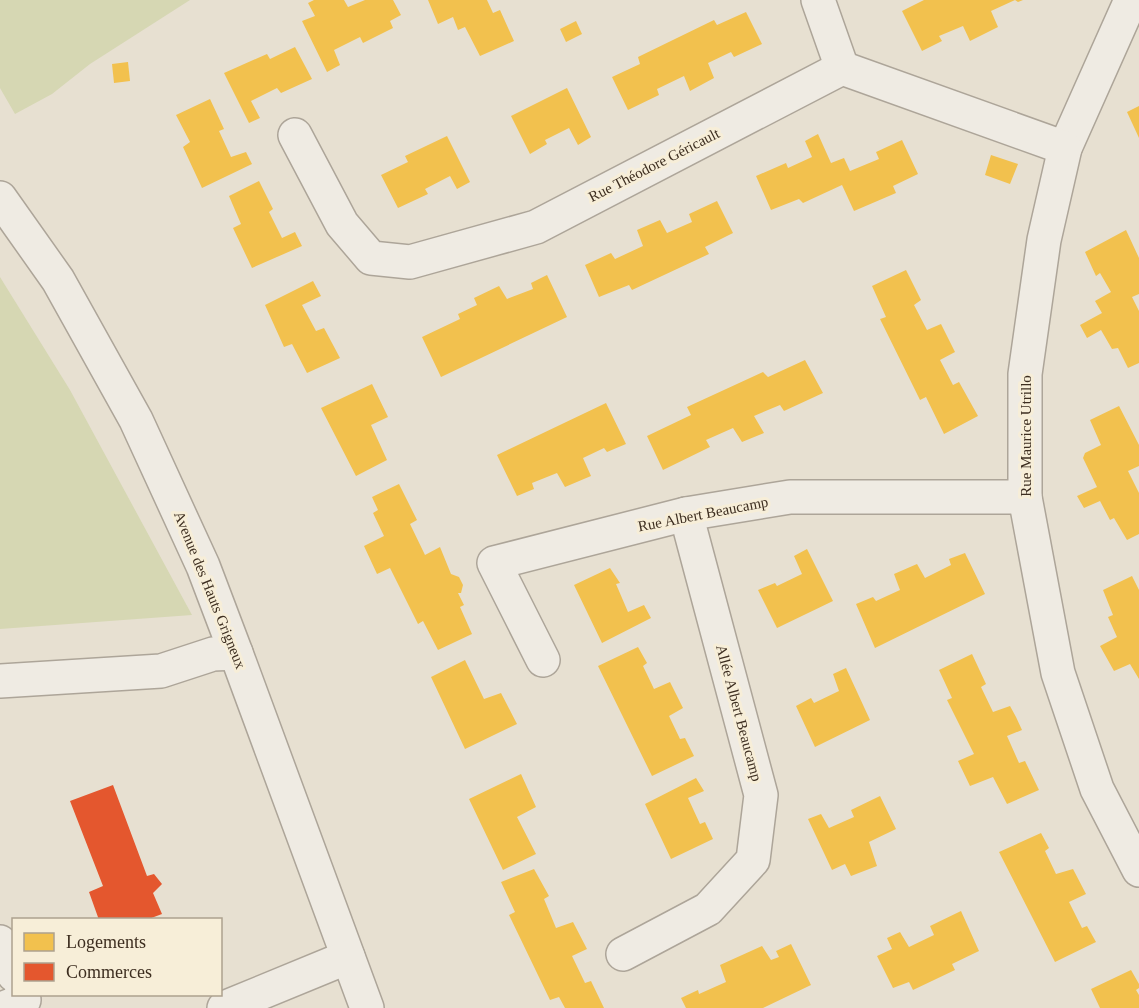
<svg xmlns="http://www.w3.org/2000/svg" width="1139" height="1008" font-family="'Times New Roman',serif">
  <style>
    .green { fill: #d6d7b3 }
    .homes { fill: #f2c14e }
    .shops { fill: #e4572e }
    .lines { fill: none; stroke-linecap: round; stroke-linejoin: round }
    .minor-casing { stroke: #ada599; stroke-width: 36 }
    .minor { stroke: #efebe3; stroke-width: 33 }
    .labels { text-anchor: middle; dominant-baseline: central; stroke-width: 6; stroke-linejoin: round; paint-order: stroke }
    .street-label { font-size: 15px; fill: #3d2e20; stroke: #f7eed8 }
  </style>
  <rect width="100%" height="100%" fill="#e7e0d1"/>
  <g class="green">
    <path d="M0,0H190L90,64L52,94L15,114L0,88Z"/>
    <path d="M0,277L70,390L192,615L0,629Z"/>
  </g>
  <g class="homes">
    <path d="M314,0H344L348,7L365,0H393L401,15L390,21L393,28L363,43L360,37L334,50L340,65L327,72L302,21L315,16L308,3Z"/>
    <path d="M428,0H487L493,13L500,10L514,41L480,56L465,27L458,30L453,17L438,24Z"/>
    <path d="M924,0H1023L1018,2L1015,0L991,11L998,27L970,41L963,26L939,36L942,41L922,51L902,11Z"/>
    <path d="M746,12L762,44L734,57L731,52L708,63L714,78L690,91L684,76L657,89L659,95L628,110L612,77L640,64L638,57L714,20L717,25Z"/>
    <path d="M576,21L582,34L566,42L560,29Z"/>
    <path d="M295,47L312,79L281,93L277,88L251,101L260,118L249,123L224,73L267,54L270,59Z"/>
    <path d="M128,62L130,81L114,83L112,64Z"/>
    <path d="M567,88L591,137L578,145L569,128L545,140L547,144L530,154L511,116Z"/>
    <path d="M210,99L224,129L219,131L231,157L246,152L252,164L202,188L183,147L190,142L176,115Z"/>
    <path d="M1139,106V138L1127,112Z"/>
    <path d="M818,134L831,163L844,158L850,171L879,159L876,152L902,140L918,174L893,186L896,193L854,211L842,185L803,203L799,199L771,210L756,176L786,163L788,168L812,157L805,141Z"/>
    <path d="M447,136L470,182L457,189L450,176L425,189L428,194L398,208L381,175L408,162L405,156Z"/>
    <path d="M991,155L1018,164L1010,184L985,175Z"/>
    <path d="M259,181L273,209L269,212L282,238L295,232L302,246L252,268L233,228L241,224L229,196Z"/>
    <path d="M717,201L733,233L705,247L709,254L632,290L629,285L599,297L585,265L611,253L615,259L643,246L637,230L660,220L667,233L692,222L689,214Z"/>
    <path d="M1126,230L1139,258V294L1132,297L1139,311V363L1128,368L1118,348L1112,349L1101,330L1087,338L1080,325L1102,313L1095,301L1111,292L1100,273L1096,276L1085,252Z"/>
    <path d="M906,270L921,300L914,305L927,330L941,324L955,352L940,360L953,385L959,382L978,416L944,434L926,397L920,400L880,319L886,317L872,286Z"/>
    <path d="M547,275L567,317L441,377L422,337L460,319L458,314L477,305L474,298L499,286L507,299L533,289L531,283Z"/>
    <path d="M313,281L321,296L302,305L316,331L324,328L340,358L307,373L292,344L284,347L265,305Z"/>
    <path d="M805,360L823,393L784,411L780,405L754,416L764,433L742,442L733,428L706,440L710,447L663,470L647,436L691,415L687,407L763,372L768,377Z"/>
    <path d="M372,384L388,417L371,425L387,460L356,476L321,408Z"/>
    <path d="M606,403L626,444L607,452L604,448L583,458L591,476L565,487L557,473L532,483L534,489L517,496L497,455Z"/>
    <path d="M1119,406L1139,445V466L1128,471L1139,493V534L1127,540L1114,518L1110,520L1100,501L1084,508L1077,496L1097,487L1083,458L1085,453L1101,445L1090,420Z"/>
    <path d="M399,484L417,520L410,524L425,555L440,547L451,574L459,577L463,585L461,593H458L464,605L460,607L472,634L438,650L423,621L418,624L390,568L377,574L364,546L384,536L373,513L378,510L372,497Z"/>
    <path d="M807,549L833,601L777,628L758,590L775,583L777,586L802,574L794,556Z"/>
    <path d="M965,553L985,594L875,648L856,604L873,597L876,601L900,590L894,574L917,564L925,578L951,565L949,559Z"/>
    <path d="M610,568L620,583L616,584L628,612L644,605L651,618L602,643L574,585Z"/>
    <path d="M1132,576L1139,590V679L1130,664L1114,671L1100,646L1117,637L1108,617L1113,615L1103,590Z"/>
    <path d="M638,647L647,663L643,666L654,689L670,682L683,708L669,716L680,739L685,738L694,756L652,776L598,666Z"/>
    <path d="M972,654L986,684L981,687L993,712L1010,706L1016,717L1022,730L1007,736L1019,763L1025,761L1039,790L1007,804L993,777L970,786L958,761L974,754L947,700L952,698L939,670Z"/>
    <path d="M465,660L484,699L501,693L517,724L465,749L431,677Z"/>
    <path d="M846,668L870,720L815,747L796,706L811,698L814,703L839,691L833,674Z"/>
    <path d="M521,774L536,807L517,817L536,854L503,870L469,799Z"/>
    <path d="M696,778L704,791L688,798L700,824L705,822L713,839L671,859L645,804Z"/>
    <path d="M880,796L896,829L869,842L877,866L851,876L845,864L832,870L808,819L821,814L829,828L854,817L851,810Z"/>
    <path d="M1041,833L1049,848L1045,851L1056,874L1073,869L1086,894L1069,902L1082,928L1087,926L1096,942L1055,962L999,852Z"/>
    <path d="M534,869L549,896L544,899L556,928L573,922L587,949L572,956L585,983L591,981L604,1008H565L559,997L550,1000L509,915L515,912L501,882Z"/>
    <path d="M961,911L979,951L952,964L955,970L913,990L909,982L893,988L877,956L892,949L887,938L900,932L909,947L934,935L930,926Z"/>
    <path d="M791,944L811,985L763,1008H686L681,998L698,990L699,994L726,982L720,965L762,946L771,960L779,957L776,951Z"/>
    <path d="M1131,970L1139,984V988L1136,990L1139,995V1008H1100L1091,989Z"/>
  </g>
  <path class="shops" d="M113,785L147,876L154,874L162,884L153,893L162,914L146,920H99L89,892L103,886L70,801Z"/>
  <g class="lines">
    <g class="minor-casing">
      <g id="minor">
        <path d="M818,0L842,68"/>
        <path d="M1131,0L1065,148L1044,240L1025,374V497L1058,673L1097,789L1139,870"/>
        <path d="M295,135L342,224L371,258L410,262L536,227L842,68L1065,148"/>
        <path d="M0,198L58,280L136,420L203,566L236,653L367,1008"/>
        <path d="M543,660L494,563L686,514L790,497H1025"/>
        <path d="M0,681L161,671L213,654L236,653"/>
        <path d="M0,942L14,975"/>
        <path d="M623,954L708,909L753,860L761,795L686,514"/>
        <path d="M4,1008L24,1000L21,994"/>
        <path d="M224,1008L348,957"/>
      </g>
    </g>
    <use href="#minor" class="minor"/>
  </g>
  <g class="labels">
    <g class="street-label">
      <text transform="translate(654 165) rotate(-27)">Rue Théodore Géricault</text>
      <text transform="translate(1026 436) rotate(-90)">Rue Maurice Utrillo</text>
      <text transform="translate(703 514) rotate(-11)">Rue Albert Beaucamp</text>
      <text transform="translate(210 590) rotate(68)">Avenue des Hauts Grigneux</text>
      <text transform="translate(739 713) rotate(75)">Allée Albert Beaucamp</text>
    </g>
  </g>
  <rect x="12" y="918" width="210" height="78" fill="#f7eed8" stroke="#ada18e" stroke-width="1.5"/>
  <rect x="24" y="933" width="30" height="18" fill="#f2c14e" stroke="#ada18e" stroke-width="1.5"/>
  <text x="66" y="948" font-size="18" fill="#3d2e20">Logements</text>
  <rect x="24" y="963" width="30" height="18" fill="#e4572e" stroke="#ada18e" stroke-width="1.5"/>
  <text x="66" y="978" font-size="18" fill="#3d2e20">Commerces</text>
</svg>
